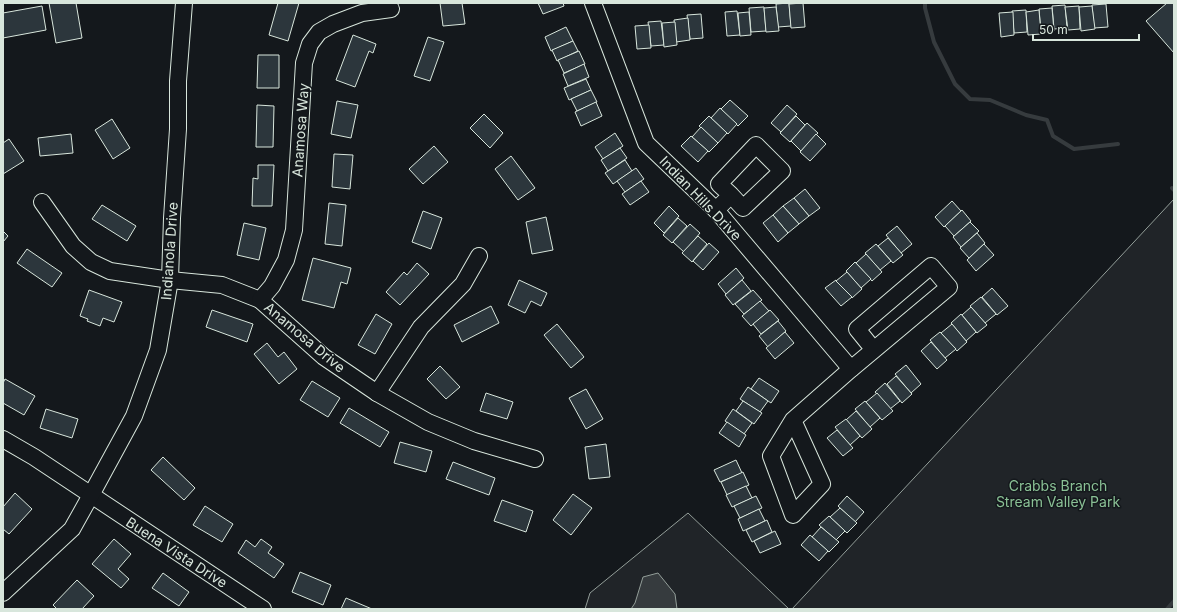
<svg xmlns="http://www.w3.org/2000/svg" width="1177" height="612" font-family="Inter,sans-serif">
  <style>
    .green { fill: #202428; stroke: #939e99 }
    .water { fill: #363b3e; stroke: #939e99 }
    .lines { fill: none; stroke-linecap: round; stroke-linejoin: round }
    .stream { stroke: #363b3e; stroke-width: 4 }
    .building { fill: #2c363c; stroke: #d8e6dc }
    .minor-casing { stroke: #d8e6dc; stroke-width: 18 }
    .minor { stroke: #14181c; stroke-width: 16 }
    .labels { text-anchor: middle; dominant-baseline: central; stroke-width: 3; stroke-linejoin: round; paint-order: stroke }
    .street-label { font-size: 14px; fill: #d8e6dc; stroke: #14181c }
    .park-label { font-size: 14px; fill: #8ac095; stroke: #14181c }
  </style>
  <rect width="100%" height="100%" fill="#14181c"/>
  <g class="green">
    <path d="M1174,199V609H792Z"/>
    <path d="M688,513L789,609H585L590,593Z"/>
  </g>
  <path class="water" d="M658,573L675,594L677,609H631L635,603L643,577Z"/>
  <g class="lines">
    <g class="stream">
      <path d="M925,3V8L934,42L955,84L970,99L990,100L1026,115L1047,120L1053,136L1074,149L1118,144"/>
      <path d="M1172,188L1174,190"/>
      <path d="M1167,609L1174,601"/>
    </g>
  </g>
  <g class="building">
    <path d="M49,3H76L82,38L56,43Z"/>
    <path d="M278,3H299L288,41L269,35Z"/>
    <path d="M440,3H462L465,24L443,26Z"/>
    <path d="M538,3H563L564,6L543,14Z"/>
    <path d="M789,3L791,26L778,27L776,4Z"/>
    <path d="M803,3L805,27L791,28L789,4Z"/>
    <path d="M1167,3H1174V53L1146,21Z"/>
    <path d="M1106,4L1108,27L1094,28L1092,5Z"/>
    <path d="M1065,5L1067,28L1054,29L1052,6Z"/>
    <path d="M42,6L46,30L3,38V13Z"/>
    <path d="M1079,6L1080,29L1068,30L1065,7Z"/>
    <path d="M1092,6L1095,29L1081,31L1079,7Z"/>
    <path d="M764,7L766,31L751,32L749,8Z"/>
    <path d="M776,7L779,31L766,32L764,8Z"/>
    <path d="M1052,8L1054,31L1041,32L1039,9Z"/>
    <path d="M1026,10L1027,32L1014,33L1012,11Z"/>
    <path d="M1039,10L1041,34L1028,35L1026,12Z"/>
    <path d="M737,11L740,35L727,36L725,12Z"/>
    <path d="M749,12L751,35L740,36L738,13Z"/>
    <path d="M1013,12L1014,35L1001,37L999,13Z"/>
    <path d="M701,14L703,38L690,39L687,15Z"/>
    <path d="M688,18L690,40L676,42L674,20Z"/>
    <path d="M661,21L664,45L651,46L648,22Z"/>
    <path d="M675,22L677,45L664,47L662,23Z"/>
    <path d="M649,25L651,48L637,49L635,26Z"/>
    <path d="M566,27L573,41L551,51L545,37Z"/>
    <path d="M353,35L376,44L373,53L369,51L355,87L336,80Z"/>
    <path d="M428,37L444,42L430,81L414,76Z"/>
    <path d="M573,41L578,51L557,61L552,50Z"/>
    <path d="M579,51L585,64L564,73L558,60Z"/>
    <path d="M258,55H279V88H257Z"/>
    <path d="M584,64L589,77L568,86L563,74Z"/>
    <path d="M586,79L591,90L569,100L564,88Z"/>
    <path d="M591,90L597,102L577,111L571,99Z"/>
    <path d="M730,100L748,116L738,126L721,109Z"/>
    <path d="M337,101L358,105L351,138L331,134Z"/>
    <path d="M596,102L602,116L581,126L575,112Z"/>
    <path d="M257,105L274,106L273,147H256Z"/>
    <path d="M787,105L797,114L781,132L771,123Z"/>
    <path d="M720,108L737,124L728,134L711,118Z"/>
    <path d="M484,114L503,133L490,148L470,128Z"/>
    <path d="M709,116L727,133L718,143L699,126Z"/>
    <path d="M796,116L805,125L790,142L780,133Z"/>
    <path d="M112,119L130,148L113,159L95,130Z"/>
    <path d="M807,123L818,133L801,151L791,141Z"/>
    <path d="M701,127L718,143L709,152L692,137Z"/>
    <path d="M615,133L623,146L603,159L595,147Z"/>
    <path d="M71,134L73,153L40,156L38,138Z"/>
    <path d="M816,134L826,144L810,161L800,152Z"/>
    <path d="M691,136L708,151L698,162L681,146Z"/>
    <path d="M9,139L24,161L3,174V143Z"/>
    <path d="M434,146L448,162L423,184L409,169Z"/>
    <path d="M620,148L627,158L608,171L601,160Z"/>
    <path d="M334,154L353,155L350,189L332,187Z"/>
    <path d="M511,156L535,188L518,200L495,169Z"/>
    <path d="M625,160L632,171L613,184L605,173Z"/>
    <path d="M258,165H274L272,206H252L253,178L258,179Z"/>
    <path d="M636,168L644,179L625,192L617,181Z"/>
    <path d="M641,181L649,192L630,205L622,194Z"/>
    <path d="M805,189L820,208L809,216L794,198Z"/>
    <path d="M794,198L809,216L799,224L783,206Z"/>
    <path d="M952,201L961,211L944,227L935,217Z"/>
    <path d="M329,203L346,205L342,246L325,244Z"/>
    <path d="M102,205L136,226L127,241L92,219Z"/>
    <path d="M669,206L679,216L664,233L654,223Z"/>
    <path d="M783,206L799,224L788,233L773,215Z"/>
    <path d="M962,210L971,221L954,236L945,226Z"/>
    <path d="M423,211L442,218L431,249L412,242Z"/>
    <path d="M773,215L788,233L778,242L763,223Z"/>
    <path d="M546,217L553,250L532,254L526,222Z"/>
    <path d="M678,218L687,226L672,243L663,235Z"/>
    <path d="M970,222L979,231L961,247L953,237Z"/>
    <path d="M244,223L266,228L259,260L237,255Z"/>
    <path d="M690,224L700,233L684,252L673,242Z"/>
    <path d="M897,226L912,244L901,253L886,235Z"/>
    <path d="M3,231L8,236L3,242Z"/>
    <path d="M977,233L985,243L969,258L960,248Z"/>
    <path d="M698,236L707,244L692,262L682,253Z"/>
    <path d="M888,238L903,255L893,263L878,246Z"/>
    <path d="M709,243L719,252L703,270L693,261Z"/>
    <path d="M876,244L891,261L880,270L865,253Z"/>
    <path d="M984,244L994,255L976,271L967,260Z"/>
    <path d="M27,249L62,273L52,287L17,263Z"/>
    <path d="M866,254L882,272L872,281L856,263Z"/>
    <path d="M313,258L351,268L347,284L341,282L334,308L302,300Z"/>
    <path d="M855,262L871,279L861,288L846,271Z"/>
    <path d="M417,263L429,274L400,305L386,292L404,272L407,275Z"/>
    <path d="M736,268L744,278L726,294L718,284Z"/>
    <path d="M847,272L862,289L852,298L836,281Z"/>
    <path d="M519,280L547,293L541,306L531,301L525,313L508,305Z"/>
    <path d="M742,280L751,291L733,305L725,295Z"/>
    <path d="M836,281L852,297L841,306L825,288L836,280Z"/>
    <path d="M992,288L1008,306L997,315L982,297Z"/>
    <path d="M89,290L122,302L114,322L103,318L100,326L87,321L88,319L80,316Z"/>
    <path d="M753,290L762,300L744,314L735,304Z"/>
    <path d="M981,297L996,314L985,323L970,306Z"/>
    <path d="M760,301L769,311L751,326L742,316Z"/>
    <path d="M491,306L499,323L462,342L454,325Z"/>
    <path d="M971,307L987,325L977,333L962,315Z"/>
    <path d="M212,310L253,324L247,342L206,327Z"/>
    <path d="M770,310L779,320L761,334L753,324Z"/>
    <path d="M376,314L392,324L375,354L358,345Z"/>
    <path d="M961,314L976,332L966,341L951,323Z"/>
    <path d="M778,321L786,331L768,347L759,336Z"/>
    <path d="M557,324L584,357L571,368L544,335Z"/>
    <path d="M952,324L967,342L957,351L941,333Z"/>
    <path d="M785,332L794,343L775,359L766,348Z"/>
    <path d="M940,332L956,349L945,358L930,340Z"/>
    <path d="M931,342L947,360L937,369L921,351Z"/>
    <path d="M267,343L278,357L284,352L297,369L279,384L254,354Z"/>
    <path d="M906,365L921,384L911,393L895,374Z"/>
    <path d="M440,366L460,387L446,399L427,379Z"/>
    <path d="M896,376L912,394L902,403L887,384Z"/>
    <path d="M759,378L779,391L771,403L751,389Z"/>
    <path d="M5,379L35,396L24,415L3,403V383Z"/>
    <path d="M312,381L340,398L328,417L300,400Z"/>
    <path d="M885,383L900,401L890,409L875,392Z"/>
    <path d="M748,387L768,401L760,412L740,399Z"/>
    <path d="M586,389L603,419L586,429L569,398Z"/>
    <path d="M486,393L513,402L507,419L480,411Z"/>
    <path d="M877,393L893,411L882,420L866,402Z"/>
    <path d="M743,401L762,413L754,424L736,411Z"/>
    <path d="M865,401L880,418L870,427L855,409Z"/>
    <path d="M349,408L389,432L380,447L340,423Z"/>
    <path d="M46,409L78,419L72,438L40,428Z"/>
    <path d="M733,409L752,423L744,434L725,421Z"/>
    <path d="M856,411L872,429L862,438L846,420Z"/>
    <path d="M846,419L860,436L850,445L835,427Z"/>
    <path d="M727,422L746,435L739,447L719,433Z"/>
    <path d="M837,430L853,448L843,456L827,438Z"/>
    <path d="M400,442L432,451L426,472L394,463Z"/>
    <path d="M606,444L610,477L589,479L585,447Z"/>
    <path d="M163,457L195,488L184,500L151,470Z"/>
    <path d="M736,460L742,473L720,482L714,470Z"/>
    <path d="M453,462L495,478L489,495L446,479Z"/>
    <path d="M743,472L749,485L727,495L721,482Z"/>
    <path d="M746,486L752,498L732,507L726,495Z"/>
    <path d="M15,493L32,509L9,534L3,529V507Z"/>
    <path d="M573,494L592,508L571,535L553,520Z"/>
    <path d="M756,496L762,508L740,518L734,506Z"/>
    <path d="M847,496L864,512L855,522L838,506Z"/>
    <path d="M502,500L533,511L526,532L494,521Z"/>
    <path d="M205,506L233,524L222,542L193,525Z"/>
    <path d="M840,508L857,523L847,533L830,517Z"/>
    <path d="M759,509L765,521L743,531L738,519Z"/>
    <path d="M829,516L845,531L836,540L819,525Z"/>
    <path d="M767,520L772,532L752,542L746,530Z"/>
    <path d="M821,527L839,542L829,552L812,537Z"/>
    <path d="M775,531L781,544L760,553L754,541Z"/>
    <path d="M810,535L828,551L819,561L801,545Z"/>
    <path d="M114,539L131,554L118,569L129,579L121,588L92,564Z"/>
    <path d="M261,539L272,547L268,553L284,564L274,578L238,553L246,540L255,547Z"/>
    <path d="M300,572L331,585L323,605L292,592Z"/>
    <path d="M163,573L189,592L179,606L152,588Z"/>
    <path d="M77,580L94,596L82,609H57L53,605Z"/>
    <path d="M346,598L372,609H341Z"/>
  </g>
  <g class="lines">
    <g class="minor-casing">
      <g id="minor">
        <path d="M593,3L646,143L716,210L851,369"/>
        <path d="M42,202L73,246L91,262L110,271L170,280L222,285L260,300L324,357L377,393L428,422L474,441L535,459"/>
        <path d="M716,210L731,195L743,208L782,171L756,145L719,184L731,195"/>
        <path d="M260,300L272,286L286,260L294,230L304,63L310,44L319,32L333,24L362,13L391,9"/>
        <path d="M377,393L421,327L463,284L479,256"/>
        <path d="M793,420L822,484L793,515L771,456L793,420L851,369L949,287L931,266L857,329L874,350"/>
        <path d="M3,439L34,457L263,609"/>
        <path d="M3,593L72,529L91,495L134,416L158,350L170,280L172,218L178,129V81L184,3"/>
      </g>
    </g>
    <use href="#minor" class="minor"/>
  </g>
  <g class="labels">
    <g class="street-label">
      <text transform="translate(300 130) rotate(-86)">Anamosa Way</text>
      <text transform="translate(701 198) rotate(46)">Indian Hills Drive</text>
      <text transform="translate(169 251) rotate(-86)">Indianola Drive</text>
      <text transform="translate(305 337) rotate(40)">Anamosa Drive</text>
      <text transform="translate(177 552) rotate(33)">Buena Vista Drive</text>
    </g>
    <g class="park-label">
      <text x="1058" y="485">Crabbs Branch<tspan x="1058" dy="16">Stream Valley Park</tspan></text>
    </g>
  </g>
  <rect width="1177" height="612" fill="none" stroke="#d8e6dc" stroke-width="8"/>
  <path d="M1033 34v6h106v-6" fill="none" stroke="#d8e6dc" stroke-width="2"/>
  <text x="1039" y="34" font-size="12" fill="#d8e6dc" stroke="#14181c" stroke-width="3" paint-order="stroke">50 m</text>
</svg>
